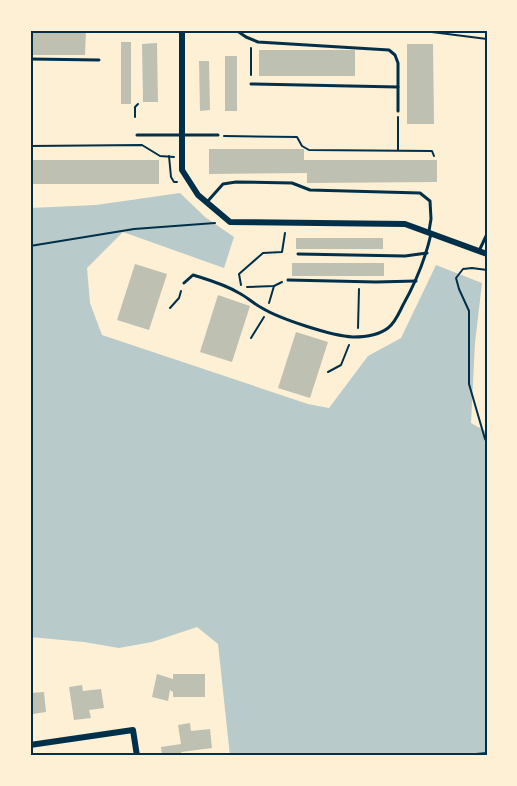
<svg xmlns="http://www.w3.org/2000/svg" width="517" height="786" font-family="'Titillium Web',sans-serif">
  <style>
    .green { fill: #b9caca }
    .building { fill: #bec0b2 }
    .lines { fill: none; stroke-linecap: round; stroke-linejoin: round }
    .path { stroke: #003049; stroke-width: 2 }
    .service { stroke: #003049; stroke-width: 3 }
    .minor { stroke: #003049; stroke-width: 6 }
    .neatline { fill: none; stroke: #003049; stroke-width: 2 }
  </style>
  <rect width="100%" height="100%" fill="#fdf0d5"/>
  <path class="green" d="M180,193L205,217L234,237L224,268L123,232L87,268L90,303L102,335L308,404L329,408L368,356L401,338L436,265L482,283L475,343L471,423L487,432V756H230L218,644L197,627L152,642L119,648L84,642L30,637V208L96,205Z"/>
  <g class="building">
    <path d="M30,30H86L85,55H30Z"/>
    <rect x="121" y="42" width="10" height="62"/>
    <path d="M157,43L158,102H143L142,44Z"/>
    <path d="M407,44H433L434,124H407Z"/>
    <rect x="259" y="50" width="96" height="26"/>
    <rect x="225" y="56" width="12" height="55"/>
    <path d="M199,61H209L210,110L200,111Z"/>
    <path d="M209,149H304V160H437V182L307,183V173L209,174Z"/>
    <path d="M31,160H159V184H30Z"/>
    <rect x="296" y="238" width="87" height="11"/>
    <rect x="292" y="263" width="92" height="13"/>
    <path d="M135,264L167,274L149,330L117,320Z"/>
    <path d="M218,295L250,306L232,362L200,352Z"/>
    <path d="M296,332L328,342L310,398L278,388Z"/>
    <path d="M157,674L173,679V674H205V697H173V692L170,690L168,701L152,697Z"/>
    <path d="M82,685L83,691L101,689L104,708L89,710L91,718L74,720L69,687Z"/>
    <path d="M44,692L46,712L33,714V719L30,720V693Z"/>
    <path d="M190,723L191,731L210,729L212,748L181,752L182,756H162L161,747L181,744L178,725Z"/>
  </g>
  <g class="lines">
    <g class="path">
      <path d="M416,30L487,39"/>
      <path d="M251,75V48"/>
      <path d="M135,117V107L138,104"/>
      <path d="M398,117V150"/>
      <path d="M224,136L297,137L302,146L309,150L432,151L434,156"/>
      <path d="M30,146L142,145L160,156L174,157"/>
      <path d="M169,156L171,177L174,182H177"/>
      <path d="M30,246L134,229L215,223"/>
      <path d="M487,270L472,268L463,269L456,278L459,289L469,311V384L485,439L487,442"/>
      <path d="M241,285L239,274L263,253L282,252L285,233"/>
      <path d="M247,287L274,286L282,282"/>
      <path d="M269,303L274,286"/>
      <path d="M170,308L179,298L181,291"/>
      <path d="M358,328L359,289"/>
      <path d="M251,338L264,317"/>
      <path d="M328,372L341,365L349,345"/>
      <path d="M453,756L487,753"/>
    </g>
    <g class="service">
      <path d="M236,30L246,37L258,42L389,50L395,55L398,63V111"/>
      <path d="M30,59L99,60"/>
      <path d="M251,84L398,87"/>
      <path d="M137,135H218"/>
      <path d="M207,202L223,184L236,182L292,183L310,190L420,193L430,201L431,219L429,231"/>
      <path d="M479,251L487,234"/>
      <path d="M298,254L405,256L427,253"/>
      <path d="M288,280L376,282L416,281"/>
      <path d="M184,283L193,275C209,280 224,284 239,293C247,297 254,304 262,308C280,319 332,336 353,337C364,337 379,335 388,328C395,323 399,313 403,305C416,282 425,260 431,234"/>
    </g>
    <g class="minor">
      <path d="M182,30V170L198,195L230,222L405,224L487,254"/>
      <path d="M30,745L133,730L137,756"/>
    </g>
  </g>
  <rect width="517" height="786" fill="none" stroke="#fdf0d5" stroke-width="63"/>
  <rect x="32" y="32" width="454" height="722" class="neatline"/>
</svg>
